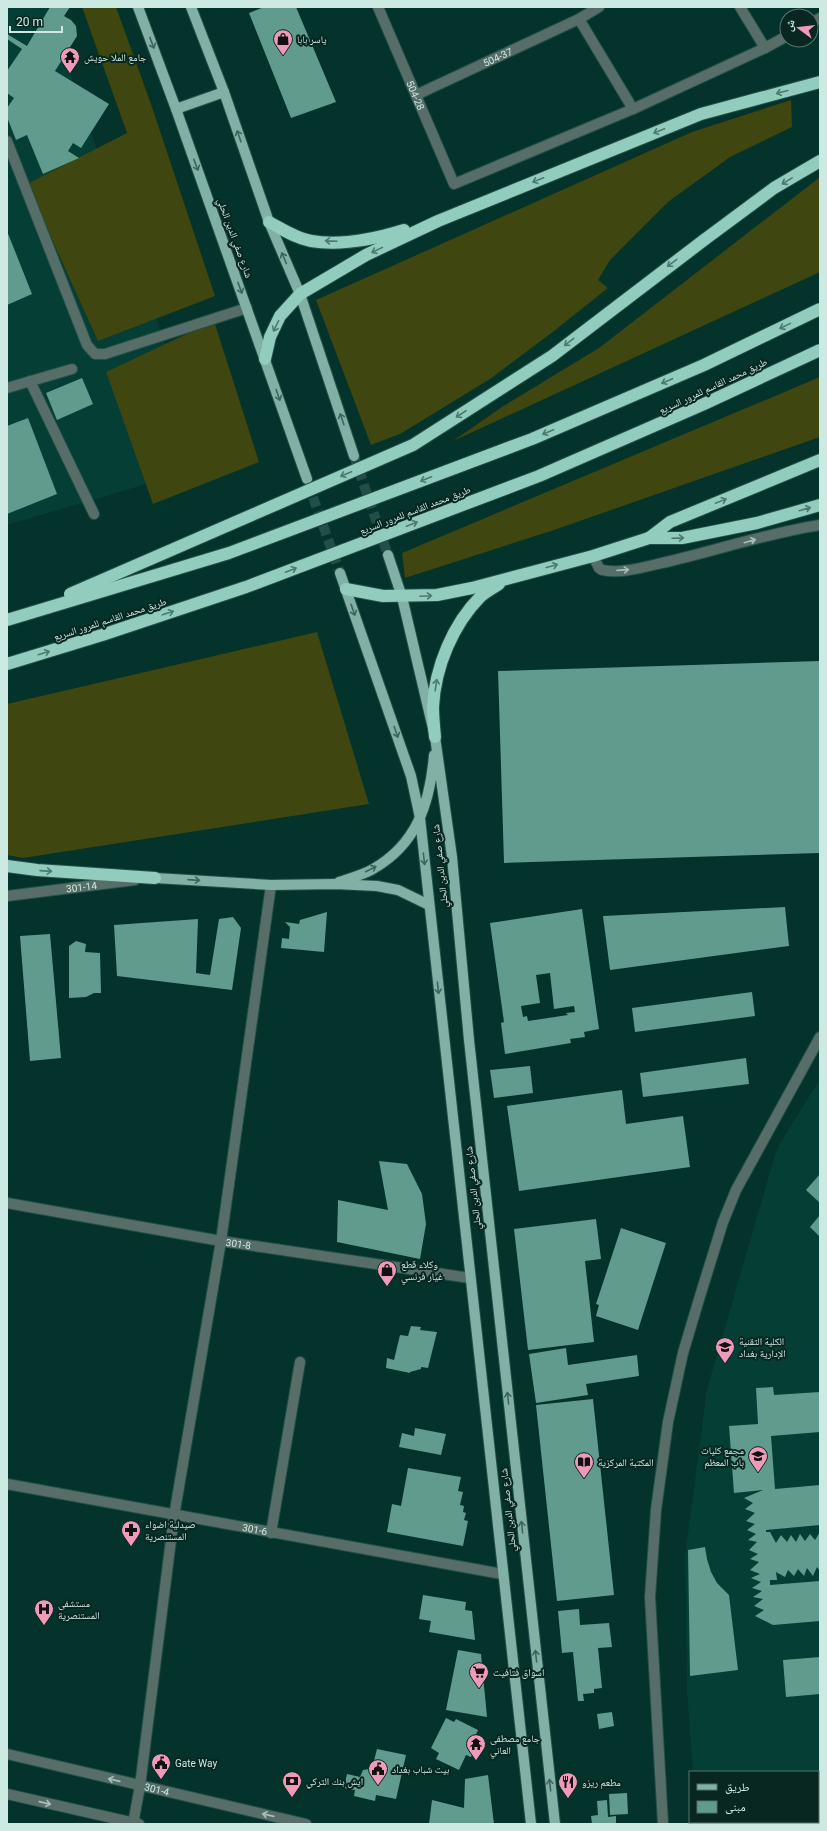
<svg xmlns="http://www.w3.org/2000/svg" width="827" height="1831" font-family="Roboto,'Noto Naskh Arabic',sans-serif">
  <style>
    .built { fill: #043e35 }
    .grass { fill: #3f460f }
    .building { fill: #619b8d; fill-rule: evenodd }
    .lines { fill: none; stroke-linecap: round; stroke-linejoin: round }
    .major-tunnel { stroke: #214e46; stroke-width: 10; stroke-dasharray: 10 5; stroke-linecap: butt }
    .minor-casing { stroke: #235048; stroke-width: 12 }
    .major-casing { stroke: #235048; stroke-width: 12 }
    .highway-casing { stroke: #235048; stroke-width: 14 }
    .minor { stroke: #576e68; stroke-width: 10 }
    .major { stroke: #81b1a5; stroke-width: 10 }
    .highway { stroke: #91ccbd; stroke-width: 12 }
    .highway-bridge-casing { stroke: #235048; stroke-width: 14; stroke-linecap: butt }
    .highway-bridge { stroke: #91ccbd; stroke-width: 12 }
    .oneway { stroke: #3e655c }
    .oneway2 { stroke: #4c7a6f }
    .oneway3 { stroke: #a4bfb7 }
    .labels { text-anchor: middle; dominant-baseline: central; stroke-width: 4; stroke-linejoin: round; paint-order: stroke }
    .poi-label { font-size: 10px; fill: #cdeae2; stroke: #082721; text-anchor: start }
    .street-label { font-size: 10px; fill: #cdeae2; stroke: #082721 }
  </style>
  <rect width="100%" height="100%" fill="#03332b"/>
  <g class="built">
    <path d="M7,7H47L208,466L7,525Z"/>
    <path d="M820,1079V1824H697L696,1822H818V1772H693L687,1691L685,1556L707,1389L777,1148Z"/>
  </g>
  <g class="grass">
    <path d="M82,7H116L152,107L215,296L98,341L27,184L127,133Z"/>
    <path d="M791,100L792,127L730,157L668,202L610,260L598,280L608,288L554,331L490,379L400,434L371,445L316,300L692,132Z"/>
    <path d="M820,177V272L453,441L502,407L599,348Z"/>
    <path d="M214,321L259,462L153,504L106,372Z"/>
    <path d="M820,377V437L554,530L405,578L402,553Z"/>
    <path d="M317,632L369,804L23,858L7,855V704Z"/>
  </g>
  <g class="building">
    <path d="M50,7H70L64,16L71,20L76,26L77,36L55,71L109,104L81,148L73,143L68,151L79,158L43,174L27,135L16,140L7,117V108L14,98L7,93V71L22,49L7,39V34L27,46Z"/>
    <path d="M264,7H296L336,102L291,118L249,13Z"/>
    <path d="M7,231L32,294L7,305Z"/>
    <path d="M82,378L93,404L57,420L46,393Z"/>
    <path d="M28,418L57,494L7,514V426Z"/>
    <path d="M820,661V853L504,863L498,671Z"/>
    <path d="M785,907L789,946L610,970L603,916Z"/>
    <path d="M582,909L599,1029L584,1032L585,1037L570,1039L571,1043L505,1054L501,1023L504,1022L490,923ZM550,973L554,1009L574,1006L575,1012L566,1013L568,1015L528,1021L527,1016L523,1017L521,1006L540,1003L536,975Z"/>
    <path d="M327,912L324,952L281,948L282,938L289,939L290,927L285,922L299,924L300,920Z"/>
    <path d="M233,917L241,928L232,990L117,976L114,925L198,919L196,973L210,975L219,919Z"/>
    <path d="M50,934L61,1058L30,1061L20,936Z"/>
    <path d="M76,941L86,944L85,952L100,953L101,993H94L86,997L69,998V946Z"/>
    <path d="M752,992L755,1016L635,1032L632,1008Z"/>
    <path d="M746,1058L749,1084L643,1097L640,1073Z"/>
    <path d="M530,1066L533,1093L494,1098L490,1070Z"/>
    <path d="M622,1090L626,1124L683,1116L690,1167L519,1191L507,1106Z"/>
    <path d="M379,1161L407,1164L422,1194L426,1224L420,1259L337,1242L338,1200L388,1210Z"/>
    <path d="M820,1174V1203L806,1190Z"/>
    <path d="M820,1215V1237L810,1227Z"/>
    <path d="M596,1219L601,1259L585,1261L594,1342L528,1350L514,1229Z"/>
    <path d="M621,1228L666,1243L638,1330L596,1316L599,1305L596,1304Z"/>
    <path d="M411,1326L421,1327L420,1330L437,1332L428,1368L421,1367V1369L410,1372V1373L386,1368L387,1358L394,1360L400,1335L408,1336Z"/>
    <path d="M566,1348L568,1365L637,1355L639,1376L586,1384L588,1395L536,1403L529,1354Z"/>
    <path d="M773,1387L774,1395L820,1392V1432L771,1436L775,1489L820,1485V1525L766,1530V1532H770L776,1543L781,1535L787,1542L791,1535L796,1542L800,1534L805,1541L810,1534L815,1540L820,1532V1571L817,1567L813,1576L807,1568L804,1576L798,1569L794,1576L788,1570L785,1577L776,1572L777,1580H770V1585L820,1581V1621L773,1625L755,1616L764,1610L754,1606L763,1599L753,1597L762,1591L752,1588L761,1582L751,1578L760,1574L750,1570L759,1562L750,1559L758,1554L749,1550L757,1542L748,1540L756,1534L747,1530L755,1524L746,1521L755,1513L745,1509L753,1503L744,1498L763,1490L734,1493L729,1426L758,1424L756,1388Z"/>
    <path d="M593,1399L614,1595L557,1601L536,1405Z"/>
    <path d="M415,1428L446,1434L441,1455L399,1447L402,1433L414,1436Z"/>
    <path d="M408,1468L461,1477L458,1491L463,1492L460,1505L464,1506L463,1512L466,1513L464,1520L468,1521L463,1546L387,1532L392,1504L401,1506Z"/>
    <path d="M705,1547L707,1559L711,1572L717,1583L729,1595L738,1670L690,1676L688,1550Z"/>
    <path d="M423,1595L466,1602L465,1610L472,1611L475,1640L429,1632L431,1621L419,1619Z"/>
    <path d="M579,1609L580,1625L609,1623L612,1647L598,1648L602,1688L594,1689V1693L583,1694L584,1701H578L573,1652L562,1653L558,1611Z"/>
    <path d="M458,1650L481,1654L487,1717L446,1710Z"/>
    <path d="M820,1657V1694L786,1697L783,1660Z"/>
    <path d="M612,1712L614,1726L599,1729L597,1714Z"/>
    <path d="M446,1718L454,1722L456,1719L478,1730L471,1746L476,1748L471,1757L466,1755L459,1770L436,1759L439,1753L431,1748Z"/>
    <path d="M377,1749L406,1755L396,1799L376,1795L375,1801L354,1796L355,1790L344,1788L347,1774L360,1777L363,1770L369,1769L371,1772Z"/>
    <path d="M488,1775L494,1824H429L432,1800L464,1808L465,1779Z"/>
    <path d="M627,1793L628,1814L610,1815L609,1794Z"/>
    <path d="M607,1800L608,1817L616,1816V1824H592L591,1816L598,1815L597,1801Z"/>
  </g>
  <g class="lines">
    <g class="major-tunnel">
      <path d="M354,456L388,555"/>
      <path d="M308,483L340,573"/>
    </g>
    <g class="minor-casing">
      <g id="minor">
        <path id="s1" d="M378,7L454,184L633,109L765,48"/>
        <path d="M740,7L765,48L787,36"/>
        <path d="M579,19L633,109"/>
        <path d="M811,23L820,18"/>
        <path id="s2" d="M416,95L579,19L599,7"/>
        <path d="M7,141L87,345L95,354H105L247,308"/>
        <path d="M30,381L94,514"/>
        <path d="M7,388L72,369"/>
        <path d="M593,556L599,568L602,570C621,574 644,567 662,563C715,551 767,533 820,525"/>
        <path id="s3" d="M7,896L135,880"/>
        <path id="s4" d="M7,1203L221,1241L470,1278"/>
        <path id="s5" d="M7,1484L502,1574"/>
        <path d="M271,1533L300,1362"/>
        <path id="s6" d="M7,1754L306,1824"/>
        <path d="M7,1794L139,1824"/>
        <path d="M133,1824L140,1786L174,1516L221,1241L271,885"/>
        <path d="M663,1824L650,1597L656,1510L668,1422L683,1353L700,1296L723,1222L736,1190L820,1037"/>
      </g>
    </g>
    <g class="major-casing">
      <g id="major">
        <path d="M138,7L176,109L307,479"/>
        <path d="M191,7L224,92L269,222L300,294L354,456"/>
        <path d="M176,109L224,92"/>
        <path d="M388,555L402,597L435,737L452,857L469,1040L555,1824"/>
        <path d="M340,573L411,776L420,818L531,1824"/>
        <path d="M155,878L271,885L335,884L377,886L398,890L429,905"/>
        <path d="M339,882C350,878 363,875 373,869C417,844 430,803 434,755"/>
      </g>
    </g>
    <g class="highway-casing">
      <g id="highway">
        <path d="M269,222C282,229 295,238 311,241C341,246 375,239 404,230"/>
        <path d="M704,240L774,188L820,161"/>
        <path d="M265,359L270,337L280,316L300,294L366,255L438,221L701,114L820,82"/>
        <path d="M649,538L670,522L820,460"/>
        <path d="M346,589L383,596L437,595L472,588L593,556L649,538H682L757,523L820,505"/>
        <path d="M435,737C434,727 433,717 433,707C435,667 453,624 481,596C486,592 493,588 499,584"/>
        <path d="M7,866L37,870L155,878"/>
      </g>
    </g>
    <use href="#minor" class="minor"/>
    <use href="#major" class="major"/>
    <use href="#highway" class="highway"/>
    <g class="highway-bridge-casing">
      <g id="highway-bridge">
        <path d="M70,594L413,445L552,356L704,240"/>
        <path d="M7,620L229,553L532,439L704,365L820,309"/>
        <path d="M7,664L102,635L246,587L539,476L704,404L820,350"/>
      </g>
    </g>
    <use href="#highway-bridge" class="highway-bridge"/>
  </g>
  <defs><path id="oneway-shaft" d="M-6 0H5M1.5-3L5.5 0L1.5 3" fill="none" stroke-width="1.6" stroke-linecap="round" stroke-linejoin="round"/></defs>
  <g class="oneway">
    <use href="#oneway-shaft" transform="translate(152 43) rotate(69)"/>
    <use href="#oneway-shaft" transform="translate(239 136) rotate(-109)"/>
    <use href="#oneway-shaft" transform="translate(196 165) rotate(70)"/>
    <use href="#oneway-shaft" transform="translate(284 258) rotate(-113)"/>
    <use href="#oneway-shaft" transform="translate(240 288) rotate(70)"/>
    <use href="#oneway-shaft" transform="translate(278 395) rotate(71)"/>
    <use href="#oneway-shaft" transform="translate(342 419) rotate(-109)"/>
    <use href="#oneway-shaft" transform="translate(353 610) rotate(71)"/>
    <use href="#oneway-shaft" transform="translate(396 732) rotate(71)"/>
    <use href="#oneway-shaft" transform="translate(424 859) rotate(84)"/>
    <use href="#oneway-shaft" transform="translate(371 869) rotate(-27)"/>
    <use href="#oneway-shaft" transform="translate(194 880) rotate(4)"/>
    <use href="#oneway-shaft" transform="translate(438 988) rotate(84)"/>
    <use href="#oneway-shaft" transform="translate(508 1398) rotate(-96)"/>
    <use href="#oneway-shaft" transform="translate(522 1527) rotate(-96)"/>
    <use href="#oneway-shaft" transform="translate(536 1656) rotate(-96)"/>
    <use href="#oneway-shaft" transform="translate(550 1785) rotate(-96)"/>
  </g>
  <g class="oneway2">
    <use href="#oneway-shaft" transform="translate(782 92) rotate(165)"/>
    <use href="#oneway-shaft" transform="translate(659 131) rotate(158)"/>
    <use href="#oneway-shaft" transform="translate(538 180) rotate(158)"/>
    <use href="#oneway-shaft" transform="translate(787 181) rotate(149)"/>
    <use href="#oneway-shaft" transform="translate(331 241) rotate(-178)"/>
    <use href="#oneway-shaft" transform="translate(377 250) rotate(154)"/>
    <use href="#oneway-shaft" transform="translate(672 263) rotate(144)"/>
    <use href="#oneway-shaft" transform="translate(276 326) rotate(116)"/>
    <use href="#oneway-shaft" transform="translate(785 326) rotate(154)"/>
    <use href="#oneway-shaft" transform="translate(569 342) rotate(142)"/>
    <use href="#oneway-shaft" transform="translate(667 381) rotate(157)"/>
    <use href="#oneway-shaft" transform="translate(461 414) rotate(147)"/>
    <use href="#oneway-shaft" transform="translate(548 432) rotate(157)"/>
    <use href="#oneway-shaft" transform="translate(346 474) rotate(157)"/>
    <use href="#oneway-shaft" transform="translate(426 479) rotate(159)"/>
    <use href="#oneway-shaft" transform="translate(721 501) rotate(-22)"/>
    <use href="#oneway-shaft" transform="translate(805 509) rotate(-16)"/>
    <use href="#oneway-shaft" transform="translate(412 524) rotate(-21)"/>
    <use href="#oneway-shaft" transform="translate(678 538) rotate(-2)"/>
    <use href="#oneway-shaft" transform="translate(552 566) rotate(-15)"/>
    <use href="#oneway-shaft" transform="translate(291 570) rotate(-21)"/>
    <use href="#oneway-shaft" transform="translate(426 596) rotate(-3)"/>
    <use href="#oneway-shaft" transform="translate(168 613) rotate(-18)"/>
    <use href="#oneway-shaft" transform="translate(44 653) rotate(-17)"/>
    <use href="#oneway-shaft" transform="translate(436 685) rotate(-82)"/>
    <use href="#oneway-shaft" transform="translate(46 871) rotate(4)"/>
  </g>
  <g class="oneway3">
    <use href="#oneway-shaft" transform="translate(750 541) rotate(-16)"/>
    <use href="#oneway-shaft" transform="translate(623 570) rotate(-4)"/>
    <use href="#oneway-shaft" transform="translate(114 1780) rotate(-167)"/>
    <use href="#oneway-shaft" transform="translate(45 1803) rotate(13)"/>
    <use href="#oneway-shaft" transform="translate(268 1815) rotate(-167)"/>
  </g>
  <defs>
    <g id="shop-pin" transform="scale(1)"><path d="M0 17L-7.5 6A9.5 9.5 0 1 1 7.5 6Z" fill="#ef9ab8" stroke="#082721"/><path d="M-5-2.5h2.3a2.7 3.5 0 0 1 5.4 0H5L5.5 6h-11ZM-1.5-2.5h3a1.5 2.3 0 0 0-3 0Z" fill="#111"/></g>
    <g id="temple-pin" transform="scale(1)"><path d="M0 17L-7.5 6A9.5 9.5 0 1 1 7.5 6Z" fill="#ef9ab8" stroke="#082721"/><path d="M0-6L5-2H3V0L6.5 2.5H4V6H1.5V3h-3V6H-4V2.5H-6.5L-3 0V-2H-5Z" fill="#111"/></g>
    <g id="university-pin" transform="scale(1)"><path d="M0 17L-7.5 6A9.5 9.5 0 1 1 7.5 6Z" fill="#ef9ab8" stroke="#082721"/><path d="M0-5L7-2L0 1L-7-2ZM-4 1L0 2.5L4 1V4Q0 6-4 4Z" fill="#111"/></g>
    <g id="library-pin" transform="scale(1)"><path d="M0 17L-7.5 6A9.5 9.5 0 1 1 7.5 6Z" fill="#ef9ab8" stroke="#082721"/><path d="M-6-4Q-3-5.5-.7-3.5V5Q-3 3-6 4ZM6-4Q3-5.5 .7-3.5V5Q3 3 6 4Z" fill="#111"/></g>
    <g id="pharmacy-pin" transform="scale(1)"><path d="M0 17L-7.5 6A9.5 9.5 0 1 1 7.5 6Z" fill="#ef9ab8" stroke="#082721"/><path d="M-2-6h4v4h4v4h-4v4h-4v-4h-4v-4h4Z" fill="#111"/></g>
    <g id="hospital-pin" transform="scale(1)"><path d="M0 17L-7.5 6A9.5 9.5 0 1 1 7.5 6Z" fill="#ef9ab8" stroke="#082721"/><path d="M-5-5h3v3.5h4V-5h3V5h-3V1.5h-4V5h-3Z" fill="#111"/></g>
    <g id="supermarket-pin" transform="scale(1)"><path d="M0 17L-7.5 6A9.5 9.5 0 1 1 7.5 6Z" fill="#ef9ab8" stroke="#082721"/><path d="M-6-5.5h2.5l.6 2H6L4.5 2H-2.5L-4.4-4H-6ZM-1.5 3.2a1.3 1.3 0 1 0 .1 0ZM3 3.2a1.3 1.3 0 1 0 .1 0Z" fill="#111"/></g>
    <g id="civic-pin" transform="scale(1)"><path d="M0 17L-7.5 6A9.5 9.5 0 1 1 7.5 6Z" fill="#ef9ab8" stroke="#082721"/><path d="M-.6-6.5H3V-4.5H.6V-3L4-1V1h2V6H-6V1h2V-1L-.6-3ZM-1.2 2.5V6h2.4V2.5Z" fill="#111"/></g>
    <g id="bank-pin" transform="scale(1)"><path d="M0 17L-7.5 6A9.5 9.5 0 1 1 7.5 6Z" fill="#ef9ab8" stroke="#082721"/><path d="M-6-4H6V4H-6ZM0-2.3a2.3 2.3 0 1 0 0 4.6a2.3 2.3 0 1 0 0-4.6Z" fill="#111"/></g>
    <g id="restaurant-pin" transform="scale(1)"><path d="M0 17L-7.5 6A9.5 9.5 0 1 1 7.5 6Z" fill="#ef9ab8" stroke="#082721"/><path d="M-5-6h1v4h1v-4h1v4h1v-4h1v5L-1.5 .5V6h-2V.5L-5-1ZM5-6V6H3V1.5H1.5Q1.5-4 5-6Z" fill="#111"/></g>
  </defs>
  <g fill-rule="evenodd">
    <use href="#shop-pin" x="283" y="39"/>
    <use href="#temple-pin" x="70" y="57"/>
    <use href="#shop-pin" x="387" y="1270"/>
    <use href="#university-pin" x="725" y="1347"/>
    <use href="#university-pin" x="758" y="1456"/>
    <use href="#library-pin" x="584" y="1462"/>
    <use href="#pharmacy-pin" x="131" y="1530"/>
    <use href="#hospital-pin" x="44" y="1609"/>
    <use href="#supermarket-pin" x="479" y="1672"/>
    <use href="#temple-pin" x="476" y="1744"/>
    <use href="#civic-pin" x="161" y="1763"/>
    <use href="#civic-pin" x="378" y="1769"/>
    <use href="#bank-pin" x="292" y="1781"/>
    <use href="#restaurant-pin" x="568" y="1782"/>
  </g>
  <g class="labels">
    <g class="poi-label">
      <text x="297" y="39">ياسر بابا</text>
      <text x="84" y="57">جامع الملا حويش</text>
      <text x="401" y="1264">وكلاء قطع<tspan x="401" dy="12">غيار فرنسي</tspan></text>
      <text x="739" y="1341">الكلية التقنية<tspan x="739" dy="12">الإدارية بغداد</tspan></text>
      <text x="744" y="1450" text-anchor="end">مجمع كليات<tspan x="744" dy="12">باب المعظم</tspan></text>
      <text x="598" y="1462">المكتبة المركزية</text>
      <text x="145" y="1524">صيدلية اضواء<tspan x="145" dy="12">المستنصرية</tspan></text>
      <text x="58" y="1603">مستشفى<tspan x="58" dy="12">المستنصرية</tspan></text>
      <text x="493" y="1672">اسواق فتافيت</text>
      <text x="490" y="1738">جامع مصطفى<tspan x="490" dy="12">العاني</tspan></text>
      <text x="175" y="1763">Gate Way</text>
      <text x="392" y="1769">بيت شباب بغداد</text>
      <text x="306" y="1781">ايش بنك التركي</text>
      <text x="582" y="1782">مطعم ريزو</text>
    </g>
    <g class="street-label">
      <text stroke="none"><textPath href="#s2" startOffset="90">504-37</textPath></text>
      <text stroke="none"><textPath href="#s1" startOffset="96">504-28</textPath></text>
      <text transform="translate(235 238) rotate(70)">شارع صفي الدين الحلي</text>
      <text transform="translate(713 386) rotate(-25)">طريق محمد القاسم للمرور السريع</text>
      <text transform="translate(415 510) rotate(-21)">طريق محمد القاسم للمرور السريع</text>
      <text transform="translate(110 619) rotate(-18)">طريق محمد القاسم للمرور السريع</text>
      <text transform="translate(440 866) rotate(-96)">شارع صفي الدين الحلي</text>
      <text stroke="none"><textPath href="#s3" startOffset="75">301-14</textPath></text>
      <text transform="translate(473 1188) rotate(-96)">شارع صفي الدين الحلي</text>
      <text stroke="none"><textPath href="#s4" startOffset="235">301-8</textPath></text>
      <text transform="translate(508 1510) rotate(-96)">شارع صفي الدين الحلي</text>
      <text stroke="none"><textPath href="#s5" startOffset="252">301-6</textPath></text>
      <text stroke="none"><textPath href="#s6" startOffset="154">301-4</textPath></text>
    </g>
  </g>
  <rect width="827" height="1831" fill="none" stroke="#cdeae2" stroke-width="16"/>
  <rect x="689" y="1771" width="130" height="52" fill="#082721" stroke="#57756e"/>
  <rect x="697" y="1784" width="20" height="6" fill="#81b1a5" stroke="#57756e"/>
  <text x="725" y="1791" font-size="12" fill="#cdeae2">طريق</text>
  <rect x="697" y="1801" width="20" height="12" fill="#619b8d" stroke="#57756e"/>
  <text x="725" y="1811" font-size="12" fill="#cdeae2">مبنى</text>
  <g transform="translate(799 28) rotate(285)"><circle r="19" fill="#082721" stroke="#57756e"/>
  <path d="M0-3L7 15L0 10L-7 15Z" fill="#ef9ab8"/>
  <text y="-6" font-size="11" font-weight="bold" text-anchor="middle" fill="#cdeae2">ش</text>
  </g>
  <path d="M10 26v6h52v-6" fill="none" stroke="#cdeae2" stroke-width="2"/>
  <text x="16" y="26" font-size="12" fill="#cdeae2" stroke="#082721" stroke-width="3" paint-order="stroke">20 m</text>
</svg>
